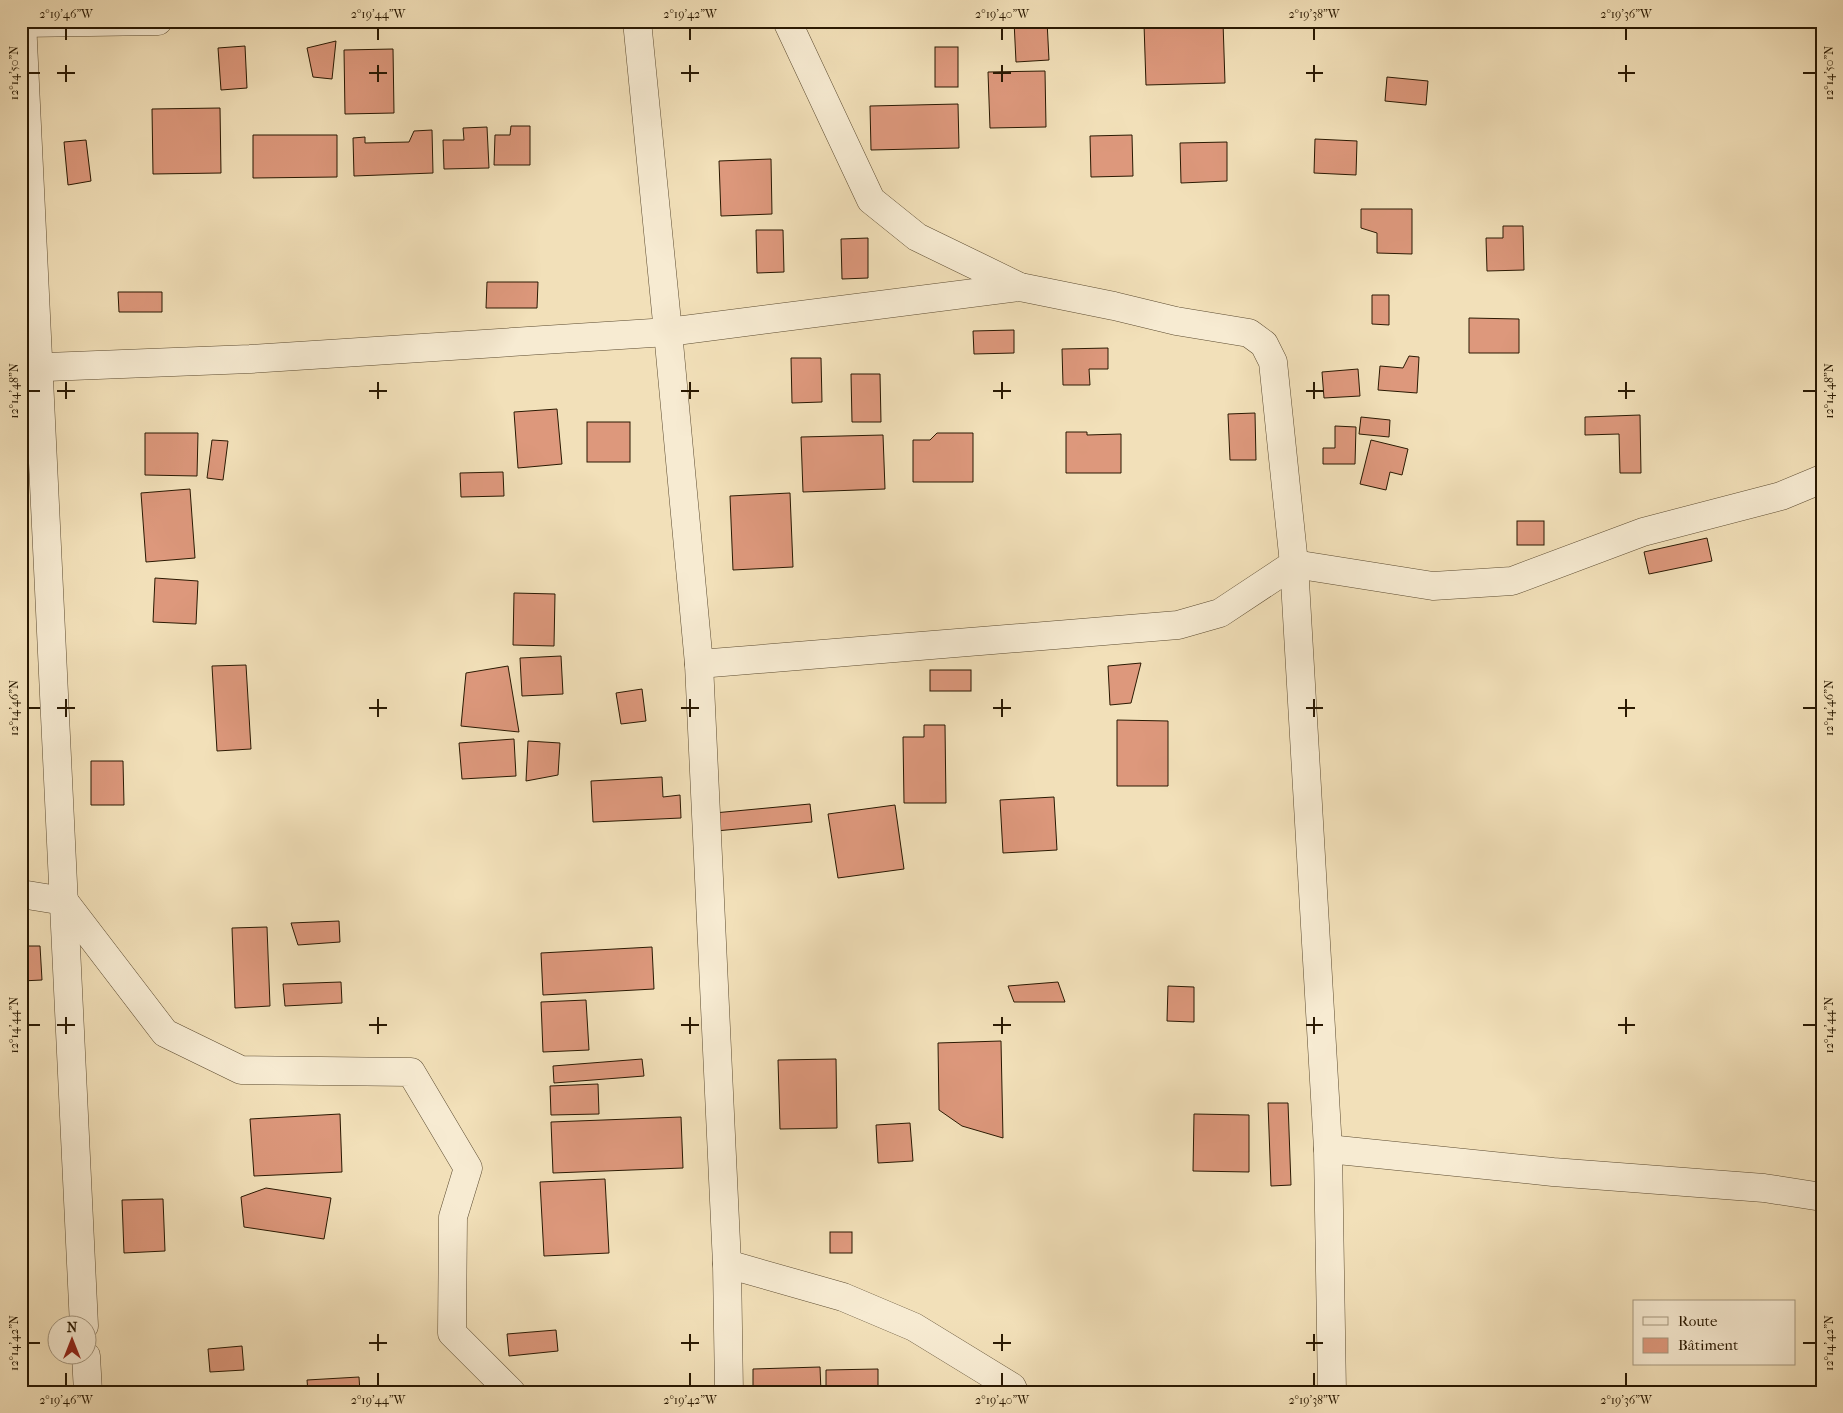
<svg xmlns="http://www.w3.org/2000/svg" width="1843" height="1413" font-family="'IM FELL French Canon',serif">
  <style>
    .building { fill: #dd987c; stroke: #2a1902 }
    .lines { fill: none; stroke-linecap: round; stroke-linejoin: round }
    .minor-casing { stroke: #5c4b30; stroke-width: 29 }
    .minor { stroke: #f7ebd2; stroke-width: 28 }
    .ticks { fill: none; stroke: #2a1902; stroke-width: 2 }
    .neatline { fill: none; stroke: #2a1902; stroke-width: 2 }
    .ticks-label { font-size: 12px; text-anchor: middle; fill: #2a1902 }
  </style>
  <rect width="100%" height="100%" fill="#f2e0b9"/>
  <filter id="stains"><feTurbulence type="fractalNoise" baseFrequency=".004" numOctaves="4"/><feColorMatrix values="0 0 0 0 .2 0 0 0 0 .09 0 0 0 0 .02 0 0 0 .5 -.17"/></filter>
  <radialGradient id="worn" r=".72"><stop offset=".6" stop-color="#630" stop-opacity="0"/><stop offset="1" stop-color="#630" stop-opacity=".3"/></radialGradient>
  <g class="building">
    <path d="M1014,21H1047L1049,60L1016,62Z"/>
    <path d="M1223,22L1225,83L1146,85L1144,24Z"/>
    <path d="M336,41L332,79L313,77L307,48Z"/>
    <path d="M245,46L247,88L221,90L218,48Z"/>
    <rect x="935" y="47" width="23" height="40"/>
    <path d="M393,49L394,113L345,114L344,50Z"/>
    <path d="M1045,71L1046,127L990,128L988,72Z"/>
    <path d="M1387,77L1428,81L1426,105L1385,101Z"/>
    <path d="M958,104L959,148L871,150L870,106Z"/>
    <path d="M220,108L221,173L153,174L152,109Z"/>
    <path d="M511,126H530V165H494L495,135H510Z"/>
    <path d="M487,127L489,168L444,169L443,140H464L463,128Z"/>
    <path d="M432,130L433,173L354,176L353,138L365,137V143L409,142L414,131Z"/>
    <path d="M253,135H337V177L253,178Z"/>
    <path d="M1132,135L1133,176L1091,177L1090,136Z"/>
    <path d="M1315,139L1357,141L1356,175L1314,173Z"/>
    <path d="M86,140L91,181L68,185L64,142Z"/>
    <path d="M1227,142V181L1181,183L1180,143Z"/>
    <path d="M771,159L772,214L721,216L719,161Z"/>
    <path d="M1361,209H1412V254L1377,253V233L1361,228Z"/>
    <path d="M1503,226H1523L1524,270L1487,271L1486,238H1503Z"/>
    <path d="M756,230H783L784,272L757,273Z"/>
    <path d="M868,238V278L842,279L841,239Z"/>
    <path d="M487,282H538L537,308H486Z"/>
    <path d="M118,292H162V312H119Z"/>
    <path d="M1372,295H1389V325L1372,324Z"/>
    <path d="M1469,318L1519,319V353H1469Z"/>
    <path d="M1014,330V353L974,354L973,331Z"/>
    <path d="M1108,348V369H1089L1090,385H1063L1062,349Z"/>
    <path d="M1409,356L1419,357L1417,393L1378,390L1380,366L1403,368Z"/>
    <path d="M791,358H821L822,402L792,403Z"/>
    <path d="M1358,369L1360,396L1324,398L1322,372Z"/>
    <path d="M851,374H880L881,422H852Z"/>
    <path d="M557,409L562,464L518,468L514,412Z"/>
    <path d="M1255,413L1256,460H1230L1228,414Z"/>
    <path d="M1640,415L1641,473H1620L1619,434L1585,435V417Z"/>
    <path d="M1361,417L1390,420L1389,437L1359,434Z"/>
    <rect x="587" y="422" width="43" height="40"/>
    <path d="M1335,426L1356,427L1355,464H1323V448H1335Z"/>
    <path d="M1066,432H1087V435L1121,434V473H1066Z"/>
    <path d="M145,433H198L197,476L145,475Z"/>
    <path d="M937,433H973V482H913V440H930Z"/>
    <path d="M883,435L885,489L803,492L801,437Z"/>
    <path d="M212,440L228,441L223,480L207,478Z"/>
    <path d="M1371,440L1408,449L1402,475L1390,472L1386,490L1360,484Z"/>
    <path d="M503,472L504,496L461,497L460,473Z"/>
    <path d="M190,489L195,558L146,562L141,493Z"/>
    <path d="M790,493L793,567L733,570L730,496Z"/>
    <rect x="1517" y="521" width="27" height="24"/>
    <path d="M1707,538L1712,561L1649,574L1644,552Z"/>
    <path d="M155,578L198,581L196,624L153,622Z"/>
    <path d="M514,593L555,594L554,646L513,645Z"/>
    <path d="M561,656L563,694L522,696L520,658Z"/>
    <path d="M1141,663L1131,703L1110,705L1108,666Z"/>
    <path d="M246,665L251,749L217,751L212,666Z"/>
    <path d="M508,666L519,732L461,726L466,673Z"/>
    <rect x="930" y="670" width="41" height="21"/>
    <path d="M642,689L646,721L621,724L616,693Z"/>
    <path d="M1117,720L1168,721V786H1117Z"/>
    <path d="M924,725H945L946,803H904L903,737H924Z"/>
    <path d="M514,739L516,776L462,779L459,743Z"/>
    <path d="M528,741L560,743L558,775L526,781Z"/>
    <path d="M91,761H123L124,805H91Z"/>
    <path d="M662,777L663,797L680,795L681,818L593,822L591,781Z"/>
    <path d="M1054,797L1057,850L1003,853L1000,800Z"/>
    <path d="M810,804L812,822L716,831L714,813Z"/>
    <path d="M895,805L904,869L838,878L828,814Z"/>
    <path d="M339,921L340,942L298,945L291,923Z"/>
    <path d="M267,927L270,1006L235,1008L232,928Z"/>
    <path d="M21,946H40L42,980L21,981Z"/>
    <path d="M652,947L654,989L543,995L541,953Z"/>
    <path d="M341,982L342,1003L285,1006L283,984Z"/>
    <path d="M1058,982L1065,1002H1014L1008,986Z"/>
    <path d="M1168,986L1194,987V1022L1167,1021Z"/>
    <path d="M586,1000L589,1050L543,1052L541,1002Z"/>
    <path d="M1001,1041L1003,1138L962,1126L939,1110L938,1043Z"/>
    <path d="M642,1059L644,1076L554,1083L553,1066Z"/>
    <path d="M836,1059L837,1128L780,1129L778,1060Z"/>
    <path d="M598,1084L599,1114L551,1115L550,1086Z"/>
    <path d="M1268,1103H1288L1291,1185L1271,1186Z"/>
    <path d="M340,1114L342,1172L254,1176L250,1119Z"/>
    <path d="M1194,1114L1249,1115V1172L1193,1171Z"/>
    <path d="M681,1117L683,1168L553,1173L551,1122Z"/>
    <path d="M910,1123L913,1161L878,1163L876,1125Z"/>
    <path d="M605,1179L609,1253L544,1256L540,1182Z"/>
    <path d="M266,1188L331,1198L324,1239L244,1227L241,1197Z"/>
    <path d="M163,1199L165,1251L124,1253L122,1200Z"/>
    <rect x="830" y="1232" width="22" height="21"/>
    <path d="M556,1330L558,1351L509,1356L507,1334Z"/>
    <path d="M242,1346L244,1370L210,1372L208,1349Z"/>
    <path d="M820,1367L821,1392H753V1369Z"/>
    <path d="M878,1369V1392H826V1370Z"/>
    <path d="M359,1377L360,1392H308L307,1380Z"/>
  </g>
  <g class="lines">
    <g class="minor-casing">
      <g id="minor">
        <path d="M22,21L84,1326"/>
        <path d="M637,21L668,332L699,664L727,1264L729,1392"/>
        <path d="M787,21L871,200L917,237L1020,287L1114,306L1176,321L1249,333L1264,344L1273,362L1294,564L1328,1149L1332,1392"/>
        <path d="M21,23L158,21"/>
        <path d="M21,368L250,359L668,332L1020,287"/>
        <path d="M699,664L1178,625L1220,613L1294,564L1433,586L1512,581L1643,532L1781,496L1822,479"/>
        <path d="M21,894L64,901L165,1033L241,1070L411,1072L468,1168L453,1217L452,1333L511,1392"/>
        <path d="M1328,1149L1553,1172L1764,1188L1822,1197"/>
        <path d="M727,1264L843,1297L914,1327L1012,1387L1014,1392"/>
        <path d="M86,1356L88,1392"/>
      </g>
    </g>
    <use href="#minor" class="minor"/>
  </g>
  <path class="ticks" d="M66,28V40M378,28V40M690,28V40M1002,28V40M1314,28V40M1626,28V40M66,65V82M378,65V82M690,65V82M1002,65V82M1314,65V82M1626,65V82M28,73H40M57,73H75M369,73H387M681,73H699M993,73H1011M1306,73H1323M1618,73H1635M1803,73H1816M66,382V399M378,382V399M690,382V399M1002,382V399M1314,382V399M1626,382V399M28,391H40M57,391H75M369,391H387M681,391H699M993,391H1011M1306,391H1323M1618,391H1635M1803,391H1816M66,699V717M378,699V717M690,699V717M1002,699V717M1314,699V717M1626,699V717M28,708H40M57,708H75M369,708H387M681,708H699M993,708H1011M1306,708H1323M1618,708H1635M1803,708H1816M66,1017V1034M378,1017V1034M690,1017V1034M1002,1017V1034M1314,1017V1034M1626,1017V1034M28,1025H40M57,1025H75M369,1025H387M681,1025H699M993,1025H1011M1306,1025H1323M1618,1025H1635M1803,1025H1816M378,1334V1351M690,1334V1351M1002,1334V1351M1314,1334V1351M28,1343H40M369,1343H387M681,1343H699M993,1343H1011M1306,1343H1323M1803,1343H1816M66,1373V1386M378,1373V1386M690,1373V1386M1002,1373V1386M1314,1373V1386M1626,1373V1386"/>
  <rect width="1843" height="1413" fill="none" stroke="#f2e0b9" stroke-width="55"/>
  <rect x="1633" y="1300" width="162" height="65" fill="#f7ebd2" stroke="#a5977f"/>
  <rect x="1643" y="1317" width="25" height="8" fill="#f7ebd2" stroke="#a5977f"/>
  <text x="1678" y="1326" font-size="15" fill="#2a1902">Route</text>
  <rect x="1643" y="1338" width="25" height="15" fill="#dd987c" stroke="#a5977f"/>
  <text x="1678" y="1350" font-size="15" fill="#2a1902">Bâtiment</text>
  <g transform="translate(72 1340)"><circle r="24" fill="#f7ebd2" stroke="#a5977f"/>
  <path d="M0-4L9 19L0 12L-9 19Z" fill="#8f2418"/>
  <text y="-8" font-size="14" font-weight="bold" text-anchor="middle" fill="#2a1902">N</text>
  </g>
  <rect x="28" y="28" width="1788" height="1358" class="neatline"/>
  <g class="ticks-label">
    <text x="66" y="18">2°19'46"W</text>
    <text x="378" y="18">2°19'44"W</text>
    <text x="690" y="18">2°19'42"W</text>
    <text x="1002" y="18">2°19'40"W</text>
    <text x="1314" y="18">2°19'38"W</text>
    <text x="1626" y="18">2°19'36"W</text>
    <text transform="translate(14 73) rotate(-90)" y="4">12°14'50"N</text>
    <text transform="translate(1829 73) rotate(-90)" y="4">12°14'50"N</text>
    <text transform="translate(14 391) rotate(-90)" y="4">12°14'48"N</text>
    <text transform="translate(1829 391) rotate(-90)" y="4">12°14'48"N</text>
    <text transform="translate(14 708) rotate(-90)" y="4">12°14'46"N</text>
    <text transform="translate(1829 708) rotate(-90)" y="4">12°14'46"N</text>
    <text transform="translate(14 1025) rotate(-90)" y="4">12°14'44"N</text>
    <text transform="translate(1829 1025) rotate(-90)" y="4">12°14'44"N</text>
    <text transform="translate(14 1343) rotate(-90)" y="4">12°14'42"N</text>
    <text transform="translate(1829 1343) rotate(-90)" y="4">12°14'42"N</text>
    <text x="66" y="1404">2°19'46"W</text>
    <text x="378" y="1404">2°19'44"W</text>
    <text x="690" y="1404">2°19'42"W</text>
    <text x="1002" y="1404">2°19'40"W</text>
    <text x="1314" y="1404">2°19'38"W</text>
    <text x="1626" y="1404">2°19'36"W</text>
  </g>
  <rect width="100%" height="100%" filter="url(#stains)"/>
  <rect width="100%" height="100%" fill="url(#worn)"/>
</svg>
